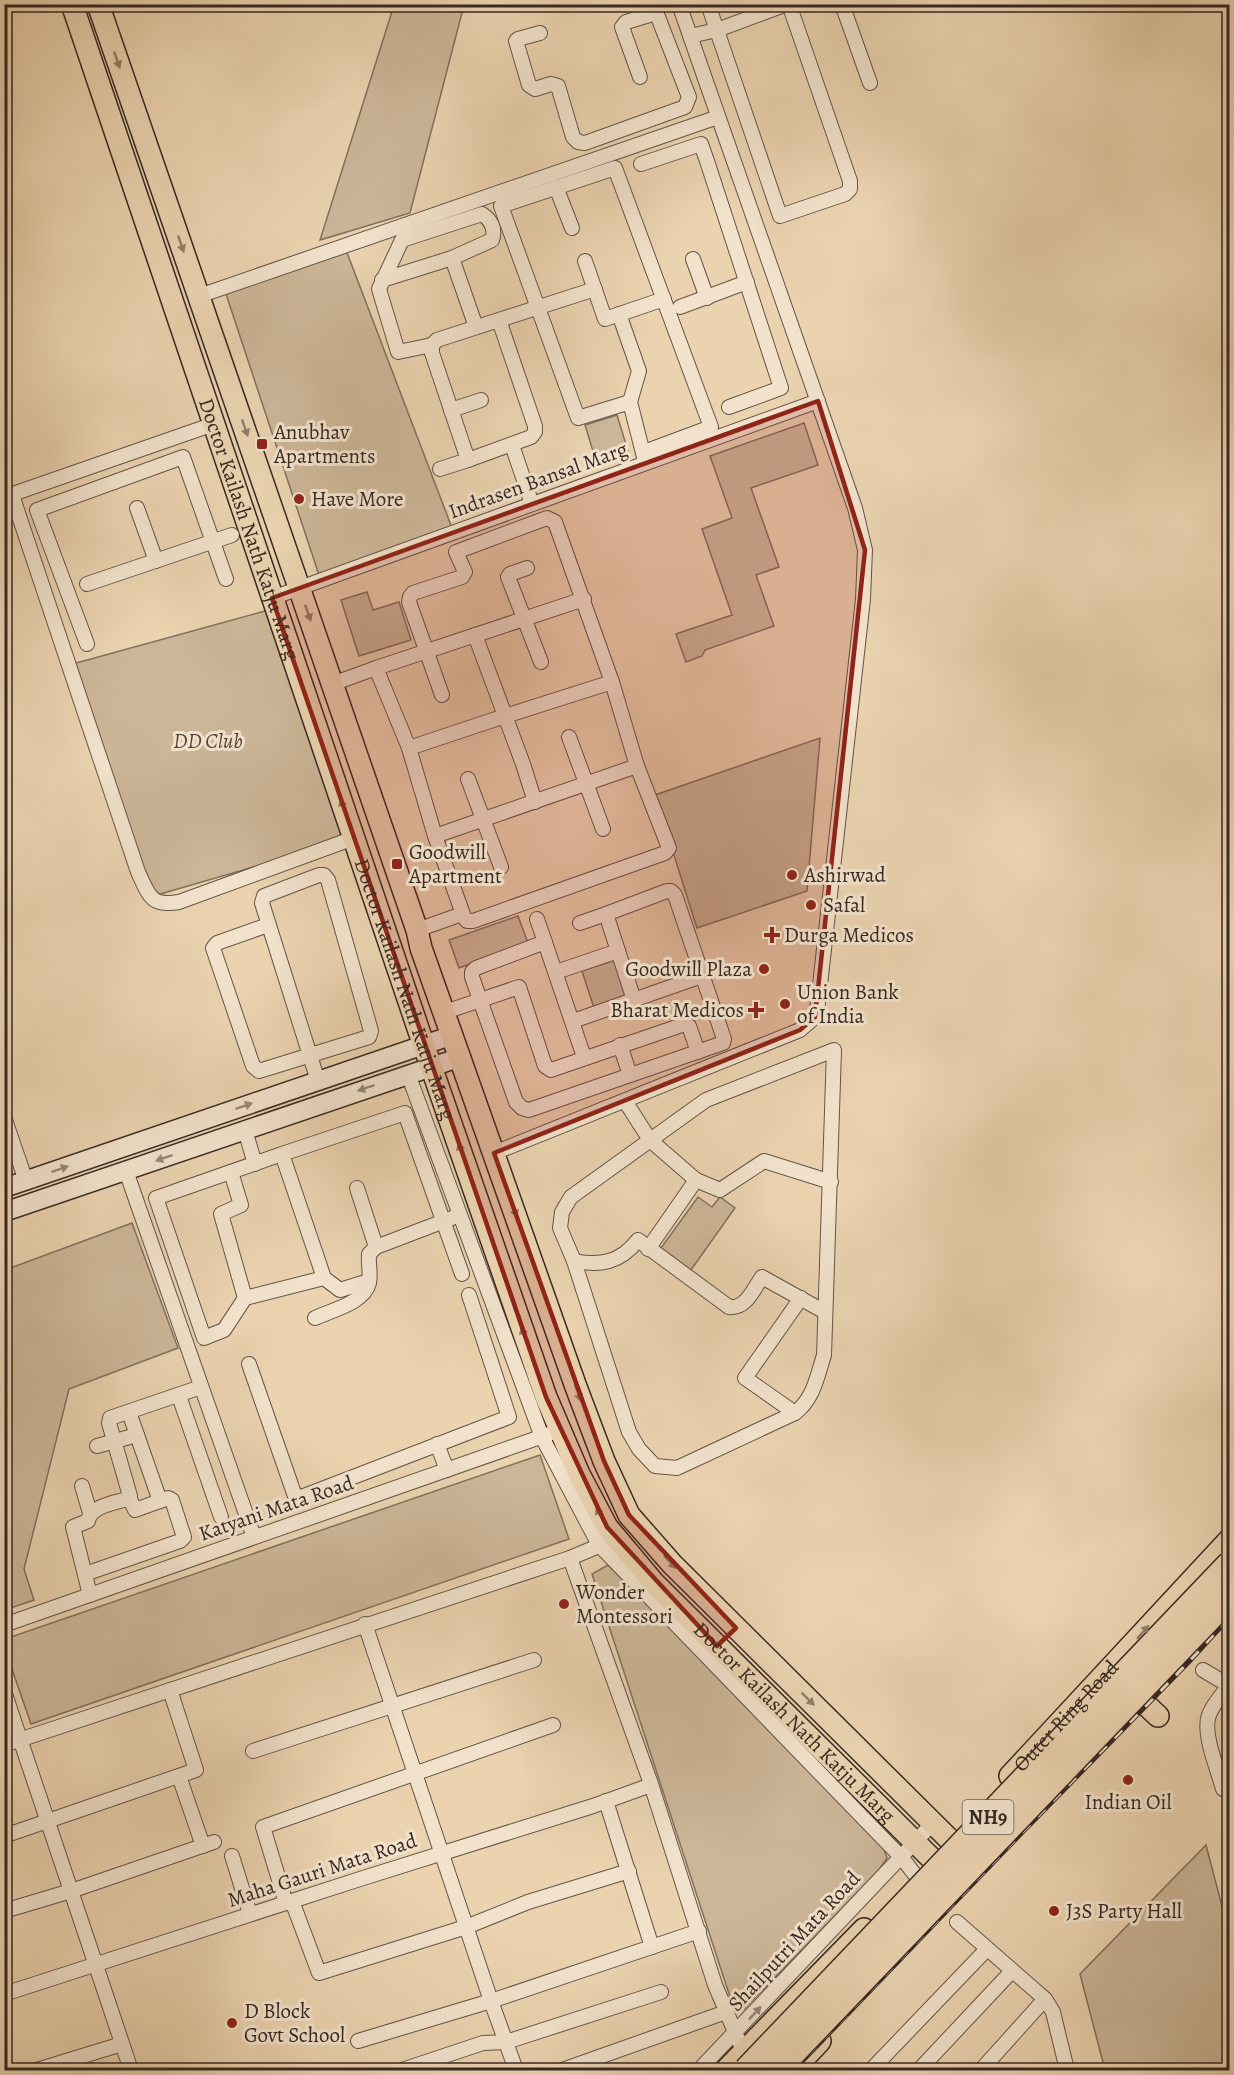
<svg xmlns="http://www.w3.org/2000/svg" width="1234" height="2075" font-family="Alegreya,serif">
  <style>
    .green { fill: #ccb698; stroke: #81705e; stroke-width: 1.5 }
    .lines { fill: none; stroke-linecap: round; stroke-linejoin: round }
    .street-casing { stroke: #635447; stroke-width: 16 }
    .secondary-casing { stroke: #362924; stroke-width: 21 }
    .primary-casing { stroke: #362924; stroke-width: 24 }
    .street { stroke: #f2e2cc; stroke-width: 14 }
    .secondary { stroke: #f2e2cc; stroke-width: 18 }
    .primary { stroke: #ebd3b0; stroke-width: 21 }
    .rail-casing { stroke: #362924; stroke-width: 6 }
    .rail { stroke: #f2e2cc; stroke-width: 4; stroke-dasharray: 11; stroke-linecap: butt }
    .highway-bridge-casing { stroke: #362924; stroke-width: 27; stroke-linecap: butt }
    .highway-bridge { stroke: #ebd3b0; stroke-width: 24 }
    .oneway { fill: #907e6a }
    .oneway2 { fill: #948678 }
    .marked { fill: #8f2418; fill-opacity: 0.2; stroke: #8f2418; stroke-width: 4.5; stroke-linejoin: round }
    .poi-dot { fill: #8f2418; stroke: #f2e2cc; stroke-width: 2 }
    .labels { text-anchor: middle; dominant-baseline: central; stroke-width: 6; stroke-linejoin: round; paint-order: stroke }
    .shield { fill: #f2e2cc; stroke: #6e6056; stroke-width: 1.5 }
    .shield-label { font-size: 20px; font-weight: bold; fill: #362924 }
    .poi-label { font-size: 21px; fill: #362924; stroke: #f2e2cc; text-anchor: start }
    .street-label { font-size: 21px; fill: #362924; stroke: #f2e2cc }
    .park-label { font-size: 21px; font-style: italic; fill: #54453b; stroke: #f2e2cc }
  </style>
  <rect width="100%" height="100%" fill="#ebd3b0"/>
  <filter id="stains"><feTurbulence type="fractalNoise" baseFrequency=".00333" numOctaves="4"/><feColorMatrix values="0 0 0 0 .2 0 0 0 0 .09 0 0 0 0 .02 0 0 0 .5 -.17"/></filter>
  <radialGradient id="worn" r=".72"><stop offset=".6" stop-color="#630" stop-opacity="0"/><stop offset="1" stop-color="#630" stop-opacity=".3"/></radialGradient>
  <g class="green">
    <path d="M394,5H464L410,213L320,240Z"/>
    <path d="M346,250L452,528L320,578L225,291Z"/>
    <path d="M617,415L628,451L596,461L585,425Z"/>
    <path d="M804,423L818,465L751,488L779,567L756,575L774,626L705,650L702,656L686,662L676,634L732,615L702,529L732,518L710,456Z"/>
    <path d="M367,592L373,610L399,602L411,640L359,656L341,600Z"/>
    <path d="M276,608L354,838L150,897L69,665Z"/>
    <path d="M820,738L807,891L697,928L655,795Z"/>
    <path d="M518,916L528,943L459,968L449,940Z"/>
    <path d="M618,959L632,998L595,1011L582,971Z"/>
    <path d="M698,1197L712,1207L720,1197L735,1208L691,1270L661,1248Z"/>
    <path d="M132,1223L178,1348L69,1389L24,1569L34,1600L5,1610V1270Z"/>
    <path d="M540,1455L569,1539L31,1724L5,1649V1639Z"/>
    <path d="M608,1565L878,1833L887,1858L877,1873L743,2010L732,2003L592,1574Z"/>
    <path d="M1206,1845L1229,1933V2070H1105L1080,1974Z"/>
  </g>
  <g class="lines">
    <g class="street-casing">
      <g id="street">
        <path d="M708,4L780,216L845,194L850,189V181L789,4"/>
        <path d="M842,4L870,83"/>
        <path d="M540,33L518,39L516,41L529,85L535,89L551,84L558,86L573,137L578,142L585,143L685,107L689,97L653,4"/>
        <path d="M690,36L717,30L787,4"/>
        <path d="M640,77L622,27L626,22L656,13"/>
        <path d="M641,164L701,144L707,161L781,388L729,407"/>
        <path d="M556,187L572,228"/>
        <path d="M452,258L476,327"/>
        <path d="M693,259L707,298"/>
        <path d="M585,261L605,319L664,299"/>
        <path d="M382,280L452,258L492,240C496,229 491,220 482,214L402,240L379,289L398,352L432,345"/>
        <path d="M199,296L718,117"/>
        <path d="M680,307L747,282"/>
        <path d="M619,314L639,371L630,402L645,461"/>
        <path d="M499,320L535,426V432L531,437L468,460L432,353V345L437,340L595,289"/>
        <path d="M630,402L578,418L501,206L615,168L711,427L644,452"/>
        <path d="M451,410L481,400"/>
        <path d="M512,445L532,504"/>
        <path d="M440,469L468,460"/>
        <path d="M12,495L138,872C149,895 150,907 179,902L354,838"/>
        <path d="M4,497L214,424"/>
        <path d="M137,508L156,561"/>
        <path d="M527,568L510,574L508,577L541,662"/>
        <path d="M87,584L232,535"/>
        <path d="M272,598L818,401"/>
        <path d="M475,635L523,764L535,802"/>
        <path d="M87,644L37,510L183,457L226,579"/>
        <path d="M332,684L376,668"/>
        <path d="M442,695L409,602L410,597L413,593L462,577L465,572L456,552L547,518L555,522L612,682L637,766L669,848L665,853L473,921H467L464,917L435,836L409,748L376,668C445,645 514,622 584,599"/>
        <path d="M569,737L603,829"/>
        <path d="M409,748L505,716L612,682"/>
        <path d="M468,779L501,867"/>
        <path d="M435,836L637,766"/>
        <path d="M537,919L584,1057"/>
        <path d="M580,923L606,914"/>
        <path d="M268,925L217,943L213,948L253,1066L259,1071L369,1037L371,1031L328,880L324,875H319L264,896L262,903L318,1081"/>
        <path d="M417,930L462,914"/>
        <path d="M545,942L476,968L472,972V977L516,1102L522,1108L529,1110L723,1043L724,1039L675,895L671,891H667L606,914L634,1000"/>
        <path d="M556,972L618,951"/>
        <path d="M445,1012L519,987L545,1066L551,1070L685,1024L689,1026L698,1052"/>
        <path d="M573,1021L702,976"/>
        <path d="M620,1045L630,1075"/>
        <path d="M834,1050L824,1355C817,1377 814,1398 795,1413L677,1468L655,1466L639,1449L629,1432L574,1261L560,1228L562,1212L571,1197L706,1100Z"/>
        <path d="M408,1074L542,1437L599,1545L902,1858L916,1876"/>
        <path d="M625,1101L650,1140L696,1180L648,1249"/>
        <path d="M4,1117L26,1181"/>
        <path d="M245,1130L255,1164"/>
        <path d="M494,1153L800,1030L815,1017L818,1003L863,599L865,550L855,508L679,4"/>
        <path d="M282,1154L156,1198L204,1338L224,1330L245,1298L324,1278"/>
        <path d="M126,1171L254,1537"/>
        <path d="M231,1172L241,1205L221,1214L245,1298"/>
        <path d="M696,1180L720,1190L764,1161L831,1182"/>
        <path d="M357,1188L376,1247"/>
        <path d="M574,1261C600,1266 620,1263 638,1240L729,1307C746,1309 753,1290 762,1277L825,1312"/>
        <path d="M369,1281L340,1290L324,1278L282,1154L405,1113L462,1274"/>
        <path d="M315,1318C332,1310 364,1303 369,1283C371,1274 368,1263 369,1254L376,1247L452,1218"/>
        <path d="M249,1364L296,1499L509,1417L469,1295"/>
        <path d="M179,1396L221,1517"/>
        <path d="M795,1413L745,1378L801,1298"/>
        <path d="M437,1444L447,1470"/>
        <path d="M97,1446L137,1435"/>
        <path d="M82,1486L90,1513"/>
        <path d="M129,1497L135,1510L160,1501"/>
        <path d="M570,1558L650,1781L715,1985L744,2053"/>
        <path d="M85,1574L180,1541L184,1537L172,1500L168,1498L160,1501L129,1412"/>
        <path d="M90,1595L73,1527L88,1521C90,1506 115,1503 127,1499L130,1496L109,1423L110,1418L201,1387"/>
        <path d="M365,1624L491,2001L516,2070"/>
        <path d="M4,1625L549,1434"/>
        <path d="M1203,1670L1230,1686"/>
        <path d="M4,1691L131,2070"/>
        <path d="M4,1745L570,1558L606,1543"/>
        <path d="M253,1751L534,1660"/>
        <path d="M179,1776L203,1846"/>
        <path d="M1223,1789C1218,1770 1202,1733 1209,1715C1213,1704 1223,1694 1230,1684"/>
        <path d="M606,1801L652,1947"/>
        <path d="M4,1836L196,1770L170,1690"/>
        <path d="M232,1856L250,1914"/>
        <path d="M292,1901L319,1973L466,1927L528,1902L629,1871"/>
        <path d="M286,1903L263,1827L553,1725"/>
        <path d="M4,1911L71,1891L214,1842"/>
        <path d="M957,1922L1045,1999L1053,2012L1067,2070"/>
        <path d="M4,1994L360,1879L593,1806L651,1785"/>
        <path d="M358,2041L491,2001L699,1931"/>
        <path d="M37,2070L122,2044"/>
        <path d="M402,2070L483,2043L506,2042L661,1992"/>
        <path d="M562,2070L726,2012"/>
        <path d="M699,2070L933,1823"/>
        <path d="M871,2070L987,1949"/>
        <path d="M919,2070L1012,1971"/>
        <path d="M981,2070L1045,1999"/>
      </g>
    </g>
    <g class="secondary-casing">
      <g id="secondary">
        <path d="M4,1188L453,1035"/>
        <path d="M4,1212L461,1057"/>
      </g>
    </g>
    <g class="primary-casing">
      <g id="primary">
        <path id="s1" d="M72,4L424,1046L546,1397L579,1474L607,1527L654,1583L932,1859"/>
        <path d="M98,4L417,930L421,948L576,1387L604,1461L629,1515L672,1564L950,1840"/>
        <path d="M1142,1701L1158,1716"/>
        <path id="s2" d="M1010,1776L1230,1539"/>
        <path d="M726,2070L864,1929"/>
        <path d="M793,2070L820,2041"/>
      </g>
    </g>
    <use href="#street" class="street"/>
    <use href="#secondary" class="secondary"/>
    <use href="#primary" class="primary"/>
    <g class="rail-casing">
      <path id="rail" d="M793,2070L1017,1837L1189,1661L1230,1616"/>
    </g>
    <use href="#rail" class="rail"/>
    <g class="highway-bridge-casing">
      <g id="highway-bridge">
        <path d="M746,2070L1230,1563"/>
        <path d="M777,2070L1230,1597"/>
      </g>
    </g>
    <use href="#highway-bridge" class="highway-bridge"/>
  </g>
  <defs><path id="oneway-solid" d="M-6-.8H1V-3.2L6.5 0L1 3.2V.8H-6Z" transform="scale(1.5)"/></defs>
  <g class="oneway">
    <use href="#oneway-solid" transform="translate(117 60) rotate(71)"/>
    <use href="#oneway-solid" transform="translate(181 244) rotate(71)"/>
    <use href="#oneway-solid" transform="translate(245 428) rotate(71)"/>
    <use href="#oneway-solid" transform="translate(308 613) rotate(71)"/>
    <use href="#oneway-solid" transform="translate(343 807) rotate(-109)"/>
    <use href="#oneway-solid" transform="translate(461 1151) rotate(-109)"/>
    <use href="#oneway-solid" transform="translate(514 1209) rotate(71)"/>
    <use href="#oneway-solid" transform="translate(524 1335) rotate(-109)"/>
    <use href="#oneway-solid" transform="translate(578 1393) rotate(70)"/>
    <use href="#oneway-solid" transform="translate(600 1515) rotate(-118)"/>
    <use href="#oneway-solid" transform="translate(670 1562) rotate(47)"/>
    <use href="#oneway-solid" transform="translate(1143 1632) rotate(-48)"/>
    <use href="#oneway-solid" transform="translate(808 1699) rotate(45)"/>
  </g>
  <g class="oneway2">
    <use href="#oneway-solid" transform="translate(366 1088) rotate(161)"/>
    <use href="#oneway-solid" transform="translate(244 1106) rotate(-19)"/>
    <use href="#oneway-solid" transform="translate(164 1158) rotate(161)"/>
    <use href="#oneway-solid" transform="translate(60 1169) rotate(-19)"/>
    <use href="#oneway-solid" transform="translate(755 2013) rotate(-47)"/>
  </g>
  <path class="marked" d="M818,401L865,550L815,1017L800,1030L494,1153L604,1461L629,1515L736,1628L717,1646L607,1527L546,1397L272,598Z"/>
  <g class="poi-dot">
    <rect x="256" y="438" width="12" height="12" rx="3"/>
    <circle cx="299" cy="499" r="6"/>
    <rect x="391" y="858" width="12" height="12" rx="3"/>
    <circle cx="792" cy="875" r="6"/>
    <circle cx="811" cy="905" r="6"/>
    <path d="M769 926h6v6h6v6h-6v6h-6v-6h-6v-6h6z"/>
    <circle cx="764" cy="969" r="6"/>
    <circle cx="785" cy="1004" r="6"/>
    <path d="M753 1001h6v6h6v6h-6v6h-6v-6h-6v-6h6z"/>
    <circle cx="564" cy="1604" r="6"/>
    <circle cx="1128" cy="1780" r="6"/>
    <circle cx="1054" cy="1911" r="6"/>
    <circle cx="232" cy="2023" r="6"/>
  </g>
  <g class="labels">
    <rect class="shield" x="962.5" y="1800" width="51" height="34" rx="4.5"/>
    <g class="shield-label">
      <text x="988" y="1817">NH9</text>
    </g>
    <g class="poi-label">
      <text x="274" y="432">Anubhav<tspan x="274" dy="24">Apartments</tspan></text>
      <text x="311" y="499">Have More</text>
      <text x="409" y="852">Goodwill<tspan x="409" dy="24">Apartment</tspan></text>
      <text x="804" y="875">Ashirwad</text>
      <text x="823" y="905">Safal</text>
      <text x="784" y="935">Durga Medicos</text>
      <text x="752" y="969" text-anchor="end">Goodwill Plaza</text>
      <text x="797" y="992">Union Bank<tspan x="797" dy="24">of India</tspan></text>
      <text x="744" y="1010" text-anchor="end">Bharat Medicos</text>
      <text x="576" y="1592">Wonder<tspan x="576" dy="24">Montessori</tspan></text>
      <text x="1128" y="1802" text-anchor="middle">Indian Oil</text>
      <text x="1066" y="1911">J3S Party Hall</text>
      <text x="244" y="2011">D Block<tspan x="244" dy="24">Govt School</tspan></text>
    </g>
    <g class="street-label">
      <text transform="translate(538 480) rotate(-20)">Indrasen Bansal Marg</text>
      <text stroke="none"><textPath href="#s1" startOffset="554">Doctor Kailash Nath Katju Marg</textPath></text>
      <text stroke="none"><textPath href="#s1" startOffset="1040">Doctor Kailash Nath Katju Marg</textPath></text>
      <text transform="translate(276 1508) rotate(-19)">Katyani Mata Road</text>
      <text stroke="none"><textPath href="#s2" startOffset="82">Outer Ring Road</textPath></text>
      <text stroke="none"><textPath href="#s1" startOffset="1886">Doctor Kailash Nath Katju Marg</textPath></text>
      <text transform="translate(322 1870) rotate(-18)">Maha Gauri Mata Road</text>
      <text transform="translate(794 1941) rotate(-47)">Shailputri Mata Road</text>
    </g>
    <g class="park-label">
      <text x="208" y="741">DD Club</text>
    </g>
  </g>
  <rect width="1234" height="2075" fill="none" stroke="#ebd3b0" stroke-width="24"/>
  <rect x="6" y="6" width="1222" height="2063" fill="none" stroke="#362924" stroke-width="3"/>
  <rect x="12" y="12" width="1210" height="2051" fill="none" stroke="#362924" stroke-width="1.5"/>
  <rect width="100%" height="100%" filter="url(#stains)"/>
  <rect width="100%" height="100%" fill="url(#worn)"/>
</svg>
